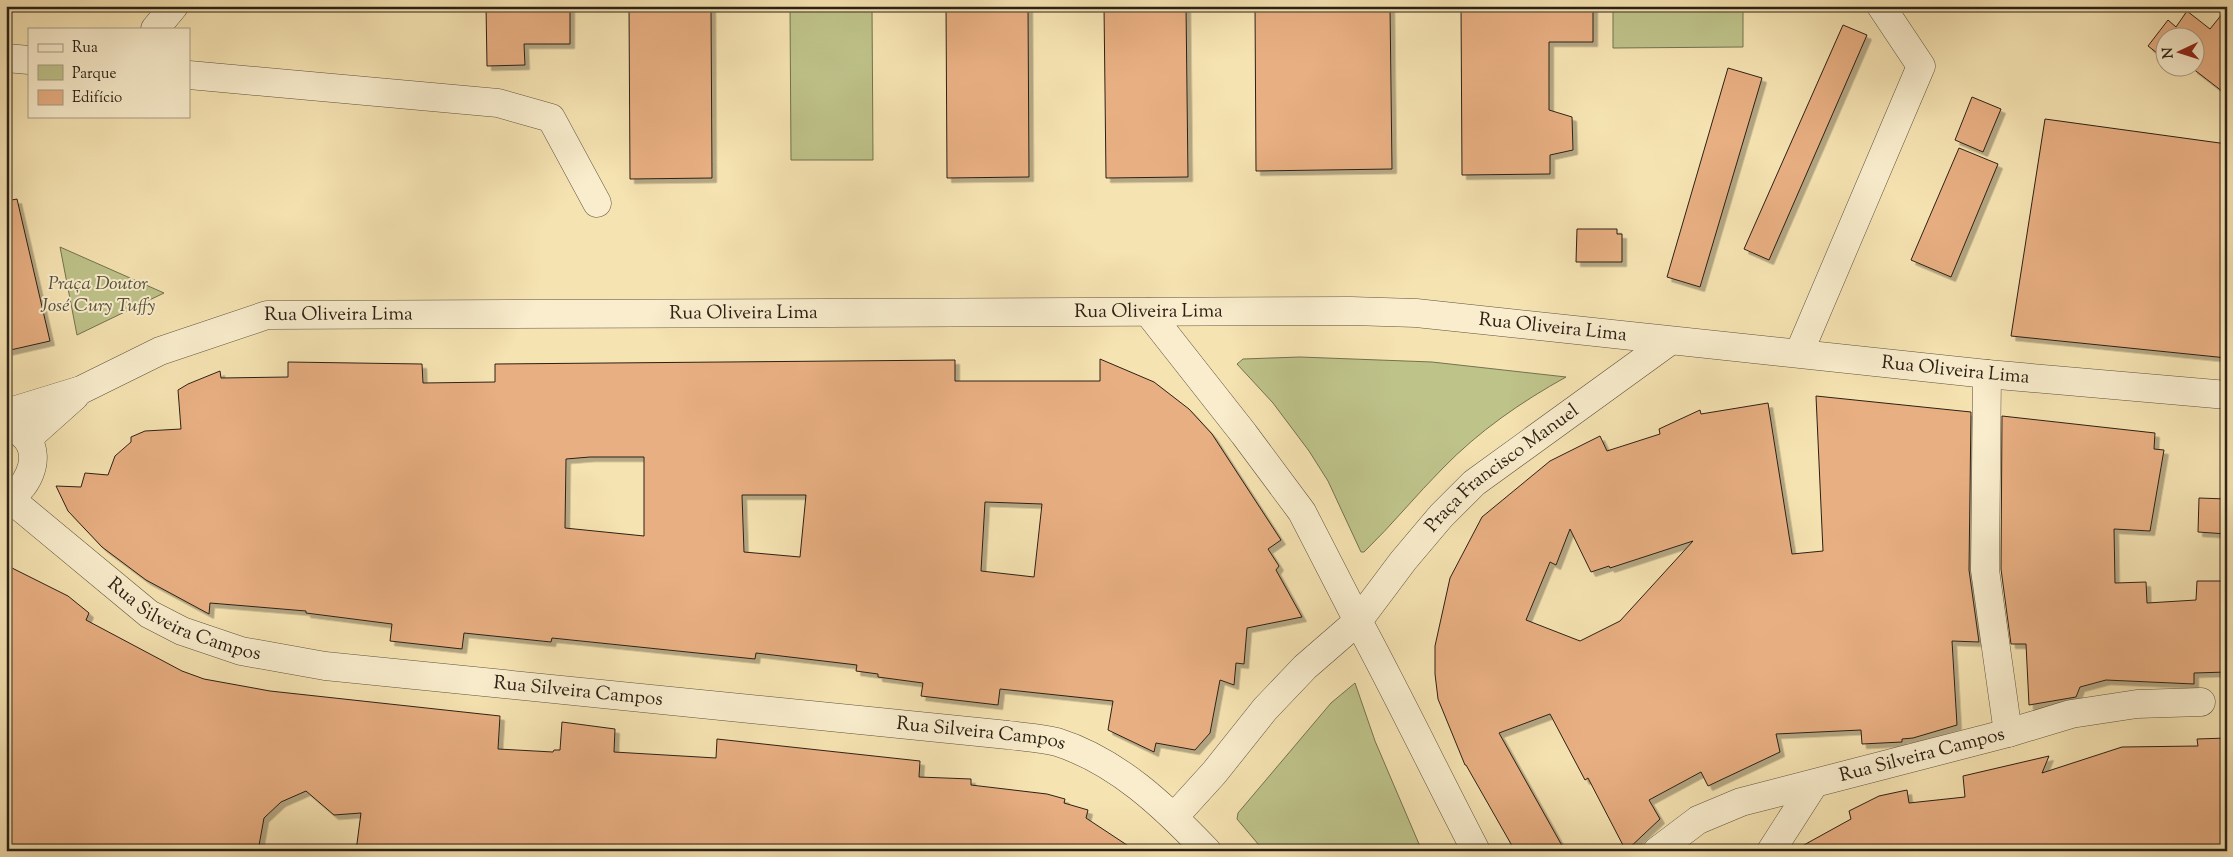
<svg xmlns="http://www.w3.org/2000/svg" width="2233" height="857" font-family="'Sorts Mill Goudy',serif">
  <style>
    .green { fill: #bec38a; stroke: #747250 }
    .building { fill: #e8af82; stroke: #2b2116; fill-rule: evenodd; filter: url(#shadow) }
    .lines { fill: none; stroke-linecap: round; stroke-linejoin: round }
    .minor-casing { stroke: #5e523d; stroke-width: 29 }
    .minor { stroke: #f9edcd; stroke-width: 28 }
    .labels { text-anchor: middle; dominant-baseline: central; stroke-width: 4; stroke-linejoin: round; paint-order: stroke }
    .park-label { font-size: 19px; font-style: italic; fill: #575239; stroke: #f9edcd }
    .street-label { font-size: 19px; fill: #2b2116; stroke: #f9edcd }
  </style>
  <defs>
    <filter id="shadow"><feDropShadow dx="4.5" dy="4.5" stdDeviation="0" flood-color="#0004"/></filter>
  </defs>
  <rect width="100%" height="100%" fill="#f6e3b2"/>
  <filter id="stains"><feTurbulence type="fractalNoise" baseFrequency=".004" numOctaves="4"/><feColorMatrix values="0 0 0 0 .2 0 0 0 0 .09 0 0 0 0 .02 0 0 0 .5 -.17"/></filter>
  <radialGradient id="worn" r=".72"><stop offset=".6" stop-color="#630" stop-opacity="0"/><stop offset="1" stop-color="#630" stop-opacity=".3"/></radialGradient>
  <g class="green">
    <path d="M790,6H872L873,160H791Z"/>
    <path d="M1613,6H1743V47L1613,48Z"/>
    <path d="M60,247L164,293L77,335Z"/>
    <path d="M1300,357L1432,362L1566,377C1521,402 1479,431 1443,468C1416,495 1392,525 1364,552H1361L1328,481L1309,451L1273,403L1237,364L1243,359Z"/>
    <path d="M1355,683L1375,741L1422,851H1264L1237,819L1238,813L1331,703Z"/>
  </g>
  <g class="building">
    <path d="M486,6H570V44H524L525,65L487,66Z"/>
    <path d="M629,6H711L712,178L630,179Z"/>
    <path d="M946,6H1028L1029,177L947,178Z"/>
    <path d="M1104,6H1186L1188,177L1106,178Z"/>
    <path d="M1255,6H1390L1392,169L1256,171Z"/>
    <path d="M1461,6H1593V42H1549V110L1572,117L1573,150L1550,155V174L1462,175Z"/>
    <path d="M2227,8V95L2192,68H2196V38H2166V60L2148,46L2168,20L2176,27L2187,11L2210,29Z"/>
    <path d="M1843,25L1867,35L1769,260L1744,249Z"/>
    <path d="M1728,68L1762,78L1700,287L1667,277Z"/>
    <path d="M1972,97L2001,109L1983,152L1955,140Z"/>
    <path d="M2045,119L2227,144V358L2011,336Z"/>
    <path d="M1959,148L1998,164L1951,277L1911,260Z"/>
    <path d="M17,199L50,341L6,351V201Z"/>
    <path d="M1577,229H1617V234H1622V262H1576Z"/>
    <path d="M1100,359L1154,382L1189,409L1212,434L1281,540L1268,549L1279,566L1276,570L1302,617L1247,628L1244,664L1236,663L1234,685L1220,680L1210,733L1195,750L1156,743L1154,752L1108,730L1113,701L1000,689L998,705L921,696L923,683L878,677V674L856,671L857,665L756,653L755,659L552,638L551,642L464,633L462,649L390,641L392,624L306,613V611L210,603L209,614L146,580L102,547L68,511L56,486L81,487L85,473L108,475L115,456L131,442V437L145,431L181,429L178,390L188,384L220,371L221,378L288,377V362L422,364L423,383L495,382V364L955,360V381H1100ZM590,457H644V536L565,528L566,459ZM742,495H806L800,557L744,552ZM985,502L1042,504L1034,577L981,571Z"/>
    <path d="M1816,396L1971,412L1969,570L1979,642L1952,641L1957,725L1913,738L1902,739V742L1862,744L1861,730L1776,734L1780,752L1708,786L1701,772L1649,800L1660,819L1626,851L1588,778L1585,780L1550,714L1499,733L1565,851H1515L1466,765H1465L1438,699L1435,674V646L1450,578L1482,517L1550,461L1600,436L1607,451L1660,434L1659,429L1700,410L1701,414L1768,403L1792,554L1823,551ZM1570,529L1591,572L1609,566L1610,568L1693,541L1620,621L1580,641L1526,620L1550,562L1556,565Z"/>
    <path d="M2002,416L2155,433L2154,449L2164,450L2150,531L2114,529L2115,583L2146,582L2147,603L2196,600L2197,581H2227V672L2194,673V684L2106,680L2080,687L2076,697L2029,705L2026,644H2011L2001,569Z"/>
    <path d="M2199,498L2227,499V534L2198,532Z"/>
    <path d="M6,565L68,596L89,613L86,620L182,671L204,679L270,691L500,716L498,749L553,752L554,750H560L562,722L615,729L614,752L716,758L717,739L920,761L919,777L971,779V785L1047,794L1065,799L1064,803L1088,810L1086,818L1136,851H356L361,813L334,815L306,791L281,802L264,818L258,851H6Z"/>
    <path d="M2227,738V851H2130V849L1793,851L1851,819L1849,811L1879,796L1907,790L1909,803L1965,797L1963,776L2049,756L2042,773L2122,747L2198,746L2197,739Z"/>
  </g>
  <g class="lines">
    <g class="minor-casing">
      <g id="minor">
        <path d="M155,29L174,6"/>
        <path d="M6,58L29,60"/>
        <path d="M189,75L498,103L551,118L597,203"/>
        <path d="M1148,312L1244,434L1302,512L1358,621L1305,667L1265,709L1214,773L1174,817"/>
        <path d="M1799,353L1921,66L1881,6"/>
        <path d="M1987,374L1985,570L2008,733"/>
        <path id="s1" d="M6,413L81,390L160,351L267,315L1351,311L1416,313L1987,374L2227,395"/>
        <path d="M6,421C13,427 22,433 27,439C42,459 26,491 6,499"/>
        <path d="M27,439L75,396"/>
        <path id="s2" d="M9,498L149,614L182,631L241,651L325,666L1008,735C1023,737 1041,738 1057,742C1117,761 1164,806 1207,851"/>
        <path id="s3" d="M1476,851C1436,774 1399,697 1358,621L1403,561L1441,516L1474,483L1670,341"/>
        <path id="s4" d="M1657,851L1698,820L1741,802L2008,733L2071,714L2137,704L2201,702"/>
        <path d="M1771,851L1814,784"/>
      </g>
    </g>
    <use href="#minor" class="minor"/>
  </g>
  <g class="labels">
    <g class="park-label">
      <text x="98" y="284">Praça Doutor<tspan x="98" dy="22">José Cury Tuffy</tspan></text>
    </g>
    <g class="street-label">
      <text stroke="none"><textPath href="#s1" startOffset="1161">Rua Oliveira Lima</textPath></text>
      <text stroke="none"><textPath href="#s1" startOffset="756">Rua Oliveira Lima</textPath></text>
      <text stroke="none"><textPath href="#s1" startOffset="351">Rua Oliveira Lima</textPath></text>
      <text stroke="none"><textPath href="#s1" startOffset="1566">Rua Oliveira Lima</textPath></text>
      <text stroke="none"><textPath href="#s1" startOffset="1971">Rua Oliveira Lima</textPath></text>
      <text stroke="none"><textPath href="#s3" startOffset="470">Praça Francisco Manuel</textPath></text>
      <text stroke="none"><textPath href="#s2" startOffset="216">Rua Silveira Campos</textPath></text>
      <text stroke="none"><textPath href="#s2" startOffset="621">Rua Silveira Campos</textPath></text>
      <text stroke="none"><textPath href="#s2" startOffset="1026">Rua Silveira Campos</textPath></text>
      <text stroke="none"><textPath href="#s4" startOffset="285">Rua Silveira Campos</textPath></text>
    </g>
  </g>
  <rect width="2233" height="857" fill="none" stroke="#f6e3b2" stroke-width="25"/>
  <rect x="8" y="8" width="2218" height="842" fill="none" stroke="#2b2116" stroke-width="2.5"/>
  <rect x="12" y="12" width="2208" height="832" fill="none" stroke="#2b2116"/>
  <rect x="28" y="28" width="162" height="90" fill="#f9edcd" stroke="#a79b84"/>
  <rect x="38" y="44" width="25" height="8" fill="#f9edcd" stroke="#a79b84"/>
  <text x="72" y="52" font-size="15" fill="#2b2116">Rua</text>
  <rect x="38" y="65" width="25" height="15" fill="#bec38a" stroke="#a79b84"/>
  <text x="72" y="78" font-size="15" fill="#2b2116">Parque</text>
  <rect x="38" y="90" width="25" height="15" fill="#e8af82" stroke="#a79b84"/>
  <text x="72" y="102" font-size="15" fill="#2b2116">Edifício</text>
  <g transform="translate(2180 52) rotate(266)"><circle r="24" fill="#f9edcd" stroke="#a79b84"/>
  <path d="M0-4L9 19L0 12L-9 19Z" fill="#8f2418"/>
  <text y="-8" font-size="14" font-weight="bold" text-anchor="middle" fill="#2b2116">N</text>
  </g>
  <rect width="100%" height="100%" filter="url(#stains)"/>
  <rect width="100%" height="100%" fill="url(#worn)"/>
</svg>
